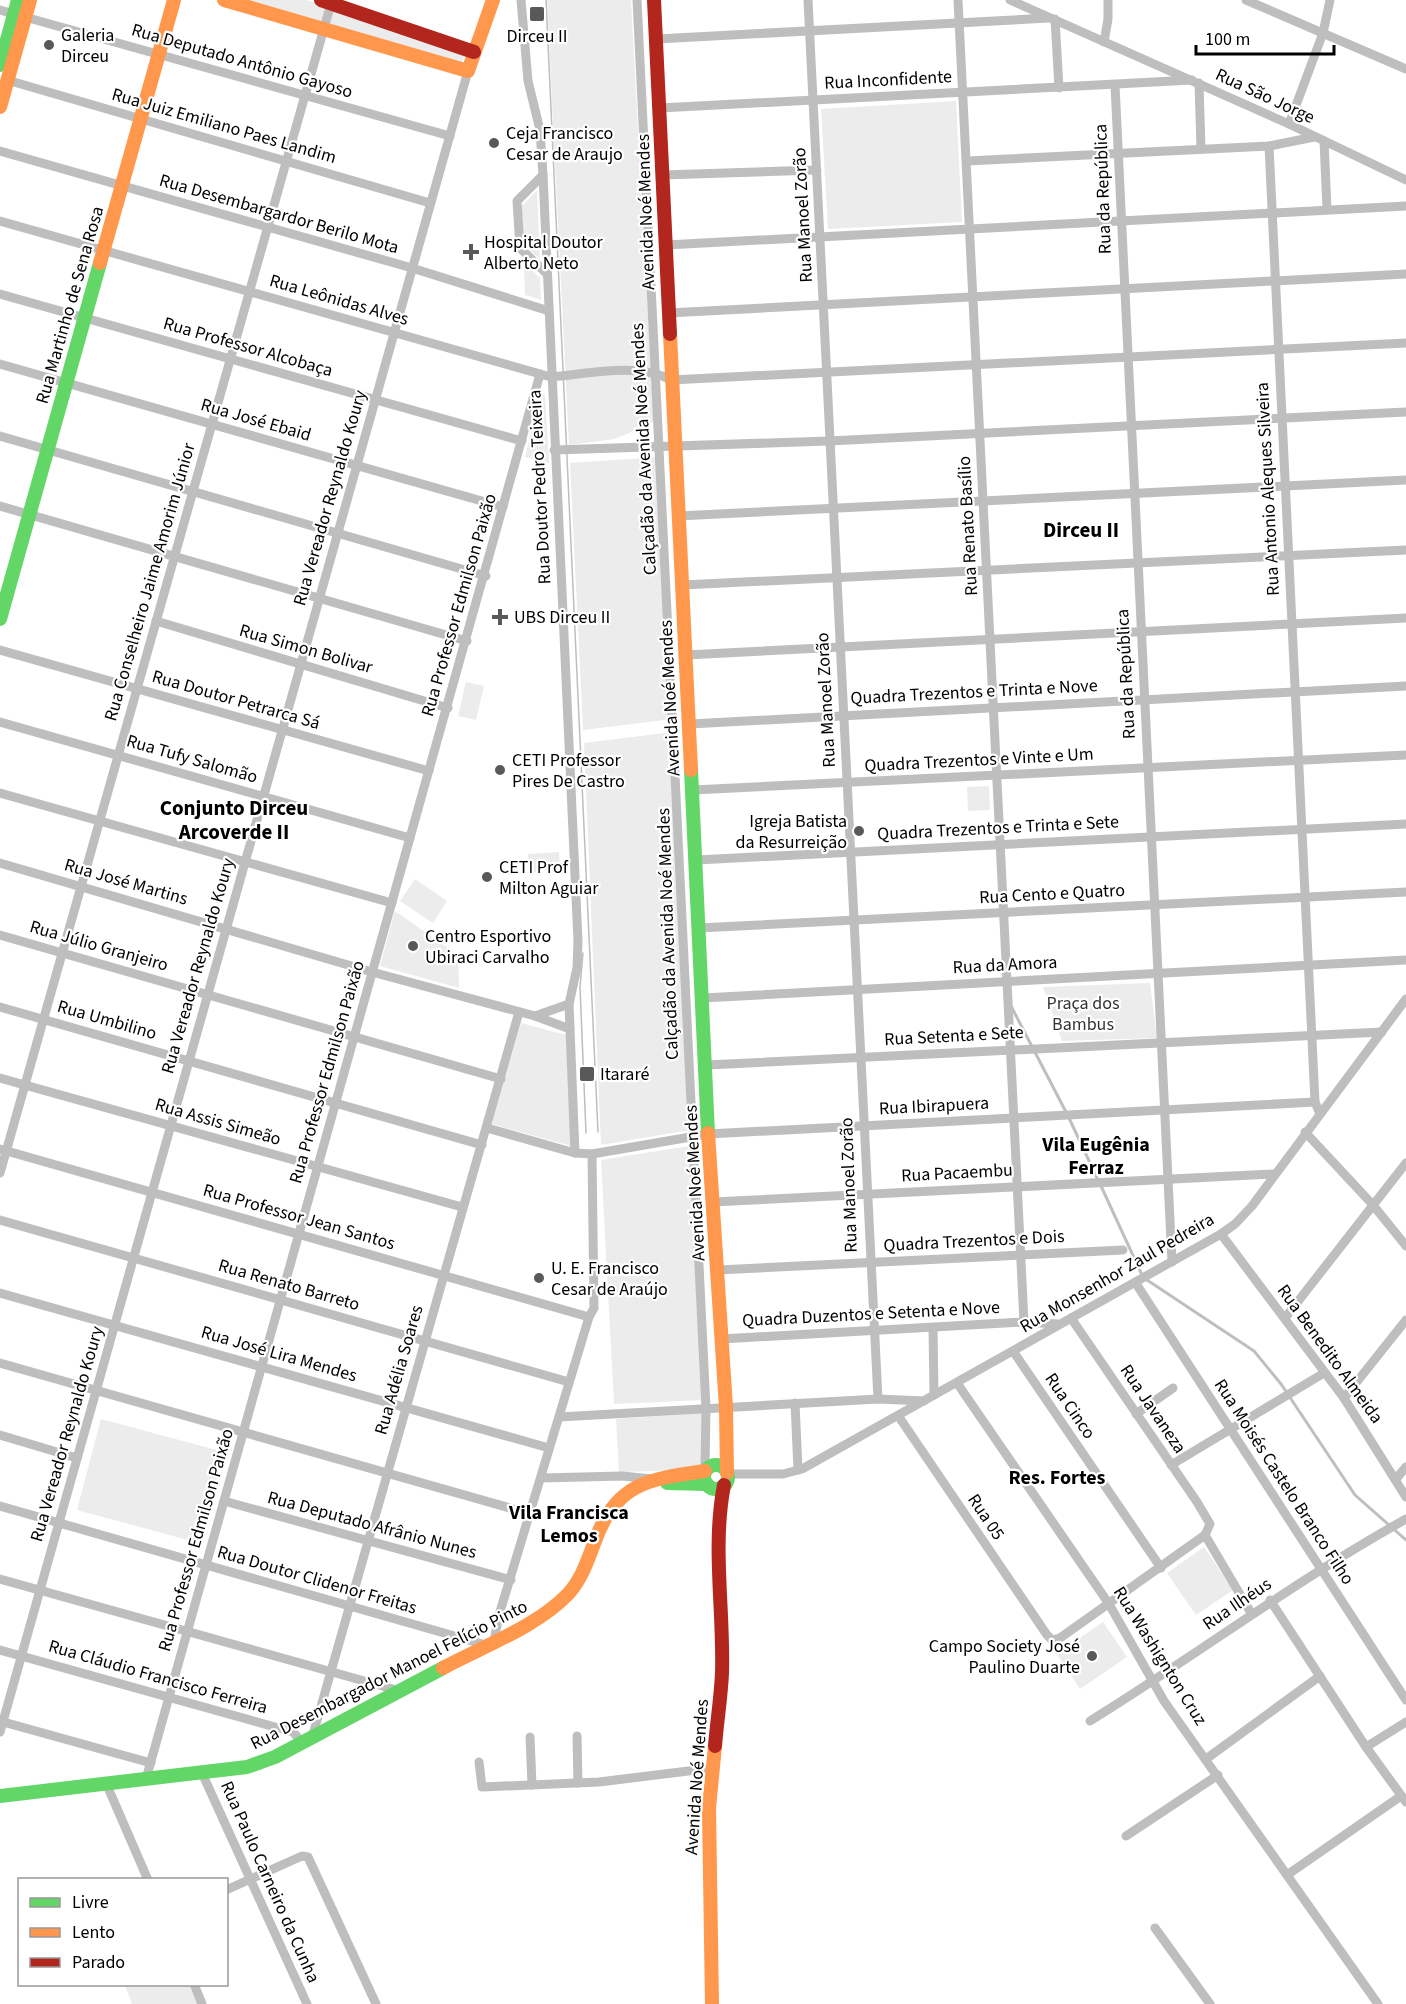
<svg xmlns="http://www.w3.org/2000/svg" width="1406" height="2004" font-family="'Source Sans 3',sans-serif">
  <style>
    .green { fill: #ececec }
    .lines { fill: none; stroke-linecap: round; stroke-linejoin: round }
    .stream { stroke: #bfbfbf; stroke-width: 3 }
    .street { stroke: #bebebe; stroke-width: 9 }
    .fast { stroke: #63d668; stroke-width: 14 }
    .slow { stroke: #ff974d; stroke-width: 14 }
    .jam { stroke: #b3261e; stroke-width: 14 }
    .tram { stroke: #bebebe; stroke-width: 1.5 }
    .poi-dot { fill: #595959; stroke: #fff; stroke-width: 2 }
    .labels { text-anchor: middle; dominant-baseline: central; stroke-width: 4.5; stroke-linejoin: round; paint-order: stroke }
    .poi-label { font-size: 18px; fill: #000; stroke: #fff; text-anchor: start }
    .street-label { font-size: 18px; fill: #000; stroke: #fff }
    .park-label { font-size: 18px; fill: #333; stroke: #fff }
    .neighbourhood-label { font-size: 20px; font-weight: bold; fill: #000; stroke: #fff }
    .quarter-label { font-size: 21px; font-weight: bold; fill: #000; stroke: #fff }
  </style>
  <rect width="100%" height="100%" fill="#fff"/>
  <g class="green">
    <path d="M237,0H307L465,53L461,67Z"/>
    <path d="M547,0H631L654,422L615,439L569,445Z"/>
    <path d="M956,101L962,222L828,229L821,109Z"/>
    <path d="M537,190L540,259L524,245L521,207Z"/>
    <path d="M524,262L540,278L541,300L525,295Z"/>
    <path d="M541,393L545,395L549,463L525,457Z"/>
    <path d="M659,457L673,719L583,730L570,463Z"/>
    <path d="M466,682L484,686L476,720L458,716Z"/>
    <path d="M673,732L690,1130L601,1145L584,743Z"/>
    <path d="M989,786L990,810L968,811L967,787Z"/>
    <path d="M559,852L560,870L528,872V854Z"/>
    <path d="M415,879L447,901L433,923L400,901Z"/>
    <path d="M395,911L458,955L459,988L380,966Z"/>
    <path d="M1150,983L1157,1038L1062,1041L1043,987Z"/>
    <path d="M521,1023L566,1035L571,1146L492,1124Z"/>
    <path d="M689,1146L704,1400L614,1404L601,1160Z"/>
    <path d="M705,1413L704,1460L696,1470L619,1472L616,1419Z"/>
    <path d="M101,1419L224,1452L199,1543L77,1510Z"/>
    <path d="M1204,1547L1233,1590L1196,1615L1167,1573Z"/>
    <path d="M1103,1622L1127,1657L1080,1689L1057,1654Z"/>
    <path d="M125,1985H189L198,2004H132Z"/>
  </g>
  <g class="lines">
    <g class="stream">
      <path d="M1011,1006L1066,1112"/>
      <path d="M1069,1118L1098,1180"/>
      <path d="M1101,1186L1142,1275"/>
      <path d="M1147,1280L1254,1351L1281,1384L1355,1495L1406,1540"/>
    </g>
    <g class="street">
      <path d="M521,0L528,81L540,130L543,175L578,941L577,968L569,1004L575,1153"/>
      <path d="M637,0L706,1408L705,1471"/>
      <path d="M808,0L878,1399"/>
      <path d="M958,0L1024,1322"/>
      <path d="M1010,0L1289,124L1406,180"/>
      <path d="M1246,0L1406,69"/>
      <path d="M0,10L14,14"/>
      <path d="M25,17L450,136"/>
      <path d="M1055,19L1059,88"/>
      <path d="M657,39L1049,18"/>
      <path d="M1104,42L1108,19V0"/>
      <path d="M7,80L430,203"/>
      <path d="M1199,83L1201,149"/>
      <path d="M1115,85L1172,1262"/>
      <path d="M660,108L1192,80"/>
      <path d="M1289,124L1323,33L1330,0"/>
      <path d="M1324,141L1327,209"/>
      <path d="M1269,146L1315,1102L1320,1114"/>
      <path d="M0,151L412,268L549,311"/>
      <path d="M967,161L1269,146L1314,137"/>
      <path d="M543,175L517,201L520,248L547,274"/>
      <path d="M663,175L817,170"/>
      <path d="M0,221L551,377C588,374 638,362 671,380L1406,343"/>
      <path d="M666,245L1406,206"/>
      <path d="M0,294L522,441"/>
      <path d="M668,313L1406,274"/>
      <path d="M0,364L503,507"/>
      <path d="M0,436L486,576"/>
      <path d="M554,450L829,441L1406,412"/>
      <path d="M0,506L467,641"/>
      <path d="M678,516L1406,480"/>
      <path d="M682,585L1406,550"/>
      <path d="M156,621L448,708"/>
      <path d="M0,650L429,771"/>
      <path d="M686,655L1406,618"/>
      <path d="M0,722L410,838"/>
      <path d="M690,724L1406,686"/>
      <path d="M693,790L1406,755"/>
      <path d="M0,793L392,903"/>
      <path d="M697,860L1406,824"/>
      <path d="M0,863L372,972L535,1016L570,1029"/>
      <path d="M699,928L1406,892"/>
      <path d="M0,935L501,1079"/>
      <path d="M703,998L1406,960"/>
      <path d="M0,1007L482,1145"/>
      <path d="M535,1016L569,1004"/>
      <path d="M707,1065L1382,1032"/>
      <path d="M0,1078L462,1207"/>
      <path d="M487,1128L575,1153L592,1154L708,1134L1315,1102"/>
      <path d="M1305,1132L1373,1205L1406,1246"/>
      <path d="M0,1149L589,1317"/>
      <path d="M0,1173L332,0"/>
      <path d="M713,1202L1274,1174"/>
      <path d="M0,1220L569,1382"/>
      <path d="M1221,1234L1344,1398L1406,1497"/>
      <path d="M718,1270L1123,1250"/>
      <path d="M1135,1282L1406,1700"/>
      <path d="M0,1293L549,1448"/>
      <path d="M1285,1318L1406,1163"/>
      <path d="M933,1328L934,1395"/>
      <path d="M721,1339L1024,1322L1058,1324"/>
      <path d="M1013,1351L1161,1568"/>
      <path d="M0,1363L531,1514"/>
      <path d="M957,1383L1109,1604L1164,1701L1378,2004"/>
      <path d="M1344,1398L1406,1320"/>
      <path d="M795,1403L798,1470"/>
      <path d="M1136,1414L1173,1388"/>
      <path d="M559,1417L878,1399L924,1401"/>
      <path d="M899,1417L1047,1635L1052,1640L1060,1638L1205,1535L1210,1524L1197,1502L1071,1318"/>
      <path d="M0,1435L77,1458"/>
      <path d="M1171,1465L1324,1373"/>
      <path d="M727,1474H783L802,1469L1221,1234L1235,1224L1252,1206L1406,999"/>
      <path d="M541,1478L622,1476L652,1479"/>
      <path d="M1396,1479L1406,1467"/>
      <path d="M224,1501L511,1580"/>
      <path d="M0,1506L486,1645"/>
      <path d="M1205,1535L1251,1613"/>
      <path d="M0,1579L400,1691"/>
      <path d="M1270,1600L1366,1747L1406,1802"/>
      <path d="M494,1641L499,1615L589,1317L594,1308L592,1154"/>
      <path d="M0,1650L293,1732L303,1743"/>
      <path d="M0,1721L151,1763"/>
      <path d="M1090,1721C1197,1655 1296,1580 1406,1519"/>
      <path d="M0,1732L468,71"/>
      <path d="M577,1736L578,1783"/>
      <path d="M530,1737L532,1785"/>
      <path d="M312,1738L519,1012"/>
      <path d="M1366,1747L1406,1722"/>
      <path d="M1206,1759L1320,1676"/>
      <path d="M479,1762L482,1787L599,1782L713,1768"/>
      <path d="M202,1773L307,2004"/>
      <path d="M146,1779L540,374"/>
      <path d="M106,1783L148,1880"/>
      <path d="M1126,1836L1218,1775"/>
      <path d="M1287,1875L1401,1796"/>
      <path d="M226,1890L302,1856L308,1857L376,2004"/>
      <path d="M1155,1928L1210,2004"/>
      <path d="M194,1984L202,2004"/>
    </g>
    <g class="fast">
      <path d="M0,65L18,0"/>
      <path d="M0,619L100,263"/>
      <path d="M691,770L708,1133"/>
      <circle cx="716" cy="1477" r="12"/>
      <path d="M667,1483L707,1484"/>
      <path d="M0,1796L247,1767L275,1757L443,1668"/>
    </g>
    <g class="slow">
      <path d="M224,0L468,71L493,0"/>
      <path d="M0,107L30,0"/>
      <path d="M100,263L174,0"/>
      <path d="M670,334L691,770"/>
      <path d="M708,1133L726,1407L727,1473"/>
      <path d="M443,1668C482,1647 538,1626 568,1594C582,1579 588,1559 595,1541C616,1482 650,1479 705,1471"/>
      <path d="M712,2004L709,1808L715,1746"/>
    </g>
    <g class="jam">
      <path d="M321,0L474,52"/>
      <path d="M654,0L670,334"/>
      <path d="M715,1746C717,1721 721,1697 722,1673C724,1610 712,1547 724,1485"/>
    </g>
    <g class="tram">
      <path d="M546,0L598,1132"/>
      <path d="M583,953L580,987L586,1133"/>
    </g>
  </g>
  <g class="poi-dot">
    <rect x="529" y="6" width="16" height="16" rx="3"/>
    <circle cx="49" cy="45" r="6"/>
    <circle cx="494" cy="143" r="6"/>
    <path d="M468 243h6v6h6v6h-6v6h-6v-6h-6v-6h6z"/>
    <path d="M497 608h6v6h6v6h-6v6h-6v-6h-6v-6h6z"/>
    <circle cx="500" cy="770" r="6"/>
    <circle cx="859" cy="831" r="6"/>
    <circle cx="487" cy="877" r="6"/>
    <circle cx="413" cy="946" r="6"/>
    <rect x="579" y="1066" width="16" height="16" rx="3"/>
    <circle cx="539" cy="1278" r="6"/>
    <circle cx="1092" cy="1656" r="6"/>
  </g>
  <g class="labels">
    <g class="poi-label">
      <text x="61" y="35">Galeria<tspan x="61" dy="21">Dirceu</tspan></text>
      <text x="537" y="36" text-anchor="middle">Dirceu II</text>
      <text x="506" y="133">Ceja Francisco<tspan x="506" dy="21">Cesar de Araujo</tspan></text>
      <text x="484" y="242">Hospital Doutor<tspan x="484" dy="21">Alberto Neto</tspan></text>
      <text x="514" y="617">UBS Dirceu II</text>
      <text x="512" y="760">CETI Professor<tspan x="512" dy="21">Pires De Castro</tspan></text>
      <text x="847" y="821" text-anchor="end">Igreja Batista<tspan x="847" dy="21">da Resurreição</tspan></text>
      <text x="499" y="867">CETI Prof<tspan x="499" dy="21">Milton Aguiar</tspan></text>
      <text x="425" y="936">Centro Esportivo<tspan x="425" dy="21">Ubiraci Carvalho</tspan></text>
      <text x="600" y="1074">Itararé</text>
      <text x="551" y="1268">U. E. Francisco<tspan x="551" dy="21">Cesar de Araújo</tspan></text>
      <text x="1080" y="1646" text-anchor="end">Campo Society José<tspan x="1080" dy="21">Paulino Duarte</tspan></text>
    </g>
    <g class="street-label">
      <text transform="translate(242 61) rotate(16)">Rua Deputado Antônio Gayoso</text>
      <text transform="translate(888 80) rotate(-3)">Rua Inconfidente</text>
      <text transform="translate(1265 96) rotate(25)">Rua São Jorge</text>
      <text transform="translate(224 126) rotate(16)">Rua Juiz Emiliano Paes Landim</text>
      <text transform="translate(1103 189) rotate(-92)">Rua da República</text>
      <text transform="translate(646 212) rotate(-92)">Avenida Noé Mendes</text>
      <text transform="translate(279 214) rotate(16)">Rua Desembargardor Berilo Mota</text>
      <text transform="translate(803 215) rotate(-93)">Rua Manoel Zorão</text>
      <text transform="translate(339 300) rotate(16)">Rua Leônidas Alves</text>
      <text transform="translate(70 305) rotate(-74)">Rua Martinho de Sena Rosa</text>
      <text transform="translate(248 347) rotate(16)">Rua Professor Alcobaça</text>
      <text transform="translate(256 420) rotate(16)">Rua José Ebaid</text>
      <text transform="translate(644 449) rotate(-93)">Calçadão da Avenida Noé Mendes</text>
      <text transform="translate(540 487) rotate(-93)">Rua Doutor Pedro Teixeira</text>
      <text transform="translate(1268 489) rotate(-93)">Rua Antonio Aleques Silveira</text>
      <text transform="translate(330 498) rotate(-74)">Rua Vereador Reynaldo Koury</text>
      <text transform="translate(968 526) rotate(-93)">Rua Renato Basílio</text>
      <text transform="translate(150 582) rotate(-74)">Rua Conselheiro Jaime Amorim Júnior</text>
      <text transform="translate(459 605) rotate(-74)">Rua Professor Edmilson Paixão</text>
      <text transform="translate(306 649) rotate(16)">Rua Simon Bolivar</text>
      <text transform="translate(1126 674) rotate(-93)">Rua da República</text>
      <text transform="translate(974 692) rotate(-3)">Quadra Trezentos e Trinta e Nove</text>
      <text transform="translate(670 698) rotate(-93)">Avenida Noé Mendes</text>
      <text transform="translate(236 700) rotate(16)">Rua Doutor Petrarca Sá</text>
      <text transform="translate(826 700) rotate(-93)">Rua Manoel Zorão</text>
      <text transform="translate(192 759) rotate(16)">Rua Tufy Salomão</text>
      <text transform="translate(979 760) rotate(-3)">Quadra Trezentos e Vinte e Um</text>
      <text transform="translate(998 828) rotate(-3)">Quadra Trezentos e Trinta e Sete</text>
      <text transform="translate(126 882) rotate(16)">Rua José Martins</text>
      <text transform="translate(1052 894) rotate(-3)">Rua Cento e Quatro</text>
      <text transform="translate(668 934) rotate(-92)">Calçadão da Avenida Noé Mendes</text>
      <text transform="translate(99 946) rotate(16)">Rua Júlio Granjeiro</text>
      <text transform="translate(1005 965) rotate(-3)">Rua da Amora</text>
      <text transform="translate(198 966) rotate(-74)">Rua Vereador Reynaldo Koury</text>
      <text transform="translate(107 1020) rotate(16)">Rua Umbilino</text>
      <text transform="translate(954 1036) rotate(-3)">Rua Setenta e Sete</text>
      <text transform="translate(327 1072) rotate(-74)">Rua Professor Edmilson Paixão</text>
      <text transform="translate(934 1106) rotate(-3)">Rua Ibirapuera</text>
      <text transform="translate(218 1122) rotate(16)">Rua Assis Simeão</text>
      <text transform="translate(957 1173) rotate(-3)">Rua Pacaembu</text>
      <text transform="translate(695 1183) rotate(-93)">Avenida Noé Mendes</text>
      <text transform="translate(849 1185) rotate(-92)">Rua Manoel Zorão</text>
      <text transform="translate(299 1217) rotate(16)">Rua Professor Jean Santos</text>
      <text transform="translate(974 1241) rotate(-3)">Quadra Trezentos e Dois</text>
      <text transform="translate(1117 1273) rotate(-30)">Rua Monsenhor Zaul Pedreira</text>
      <text transform="translate(289 1285) rotate(16)">Rua Renato Barreto</text>
      <text transform="translate(871 1314) rotate(-3)">Quadra Duzentos e Setenta e Nove</text>
      <text transform="translate(279 1354) rotate(16)">Rua José Lira Mendes</text>
      <text transform="translate(1330 1354) rotate(54)">Rua Benedito Almeida</text>
      <text transform="translate(399 1370) rotate(-74)">Rua Adélia Soares</text>
      <text transform="translate(1070 1406) rotate(56)">Rua Cinco</text>
      <text transform="translate(1153 1409) rotate(56)">Rua Javaneza</text>
      <text transform="translate(67 1434) rotate(-74)">Rua Vereador Reynaldo Koury</text>
      <text transform="translate(1284 1482) rotate(57)">Rua Moisés Castelo Branco Filho</text>
      <text transform="translate(986 1517) rotate(56)">Rua 05</text>
      <text transform="translate(372 1525) rotate(15)">Rua Deputado Afrânio Nunes</text>
      <text transform="translate(196 1540) rotate(-74)">Rua Professor Edmilson Paixão</text>
      <text transform="translate(317 1580) rotate(16)">Rua Doutor Clidenor Freitas</text>
      <text transform="translate(1237 1604) rotate(-34)">Rua Ilhéus</text>
      <text transform="translate(1160 1656) rotate(58)">Rua Washignton Cruz</text>
      <text transform="translate(389 1675) rotate(-27)">Rua Desembargador Manoel Felício Pinto</text>
      <text transform="translate(158 1677) rotate(16)">Rua Cláudio Francisco Ferreira</text>
      <text transform="translate(697 1777) rotate(-86)">Avenida Noé Mendes</text>
      <text transform="translate(270 1882) rotate(66)">Rua Paulo Carneiro da Cunha</text>
    </g>
    <g class="park-label">
      <text x="1083" y="1003">Praça dos<tspan x="1083" dy="21">Bambus</tspan></text>
    </g>
    <g class="neighbourhood-label">
      <text x="1096" y="1145">Vila Eugênia<tspan x="1096" dy="23">Ferraz</tspan></text>
      <text x="1057" y="1478">Res. Fortes</text>
      <text x="569" y="1513">Vila Francisca<tspan x="569" dy="23">Lemos</tspan></text>
    </g>
    <g class="quarter-label">
      <text x="1081" y="530">Dirceu II</text>
      <text x="234" y="808">Conjunto Dirceu<tspan x="234" dy="24">Arcoverde II</tspan></text>
    </g>
  </g>
  <rect x="18" y="1878" width="210" height="108" fill="#ffffff" stroke="#999999" stroke-width="1.5"/>
  <rect x="30" y="1898" width="30" height="9" fill="#63d668" stroke="#999999" stroke-width="1.5"/>
  <text x="72" y="1908" font-size="18" fill="#000000">Livre</text>
  <rect x="30" y="1928" width="30" height="9" fill="#ff974d" stroke="#999999" stroke-width="1.5"/>
  <text x="72" y="1938" font-size="18" fill="#000000">Lento</text>
  <rect x="30" y="1958" width="30" height="9" fill="#b3261e" stroke="#999999" stroke-width="1.5"/>
  <text x="72" y="1968" font-size="18" fill="#000000">Parado</text>
  <path d="M1196 45v9h138v-9" fill="none" stroke="#000000" stroke-width="3"/>
  <text x="1205" y="45" font-size="18" fill="#000000" stroke="#ffffff" stroke-width="4.5" paint-order="stroke">100 m</text>
</svg>
